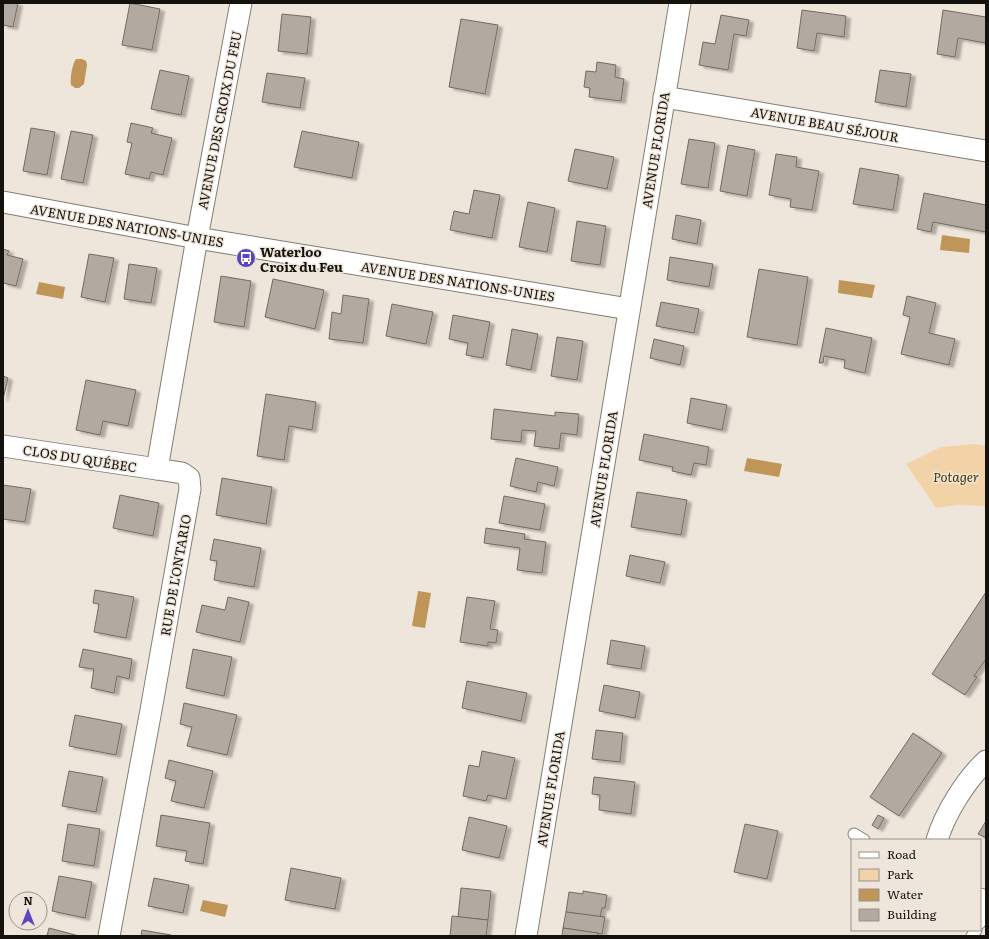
<svg xmlns="http://www.w3.org/2000/svg" width="989" height="939" font-family="Literata,serif">
  <style>
    .green { fill: #f2d3a8 }
    .water { fill: #bf9558 }
    .building { fill: #b2aaa0; stroke: #726b61; filter: url(#shadow) }
    .lines { fill: none; stroke-linecap: round; stroke-linejoin: round }
    .lane-casing { stroke: #837c72; stroke-width: 13 }
    .street-casing { stroke: #837c72; stroke-width: 23 }
    .lane { stroke: #fff; stroke-width: 11 }
    .street { stroke: #fff; stroke-width: 21 }
    .labels { text-anchor: middle; dominant-baseline: central; stroke-width: 3; stroke-linejoin: round; paint-order: stroke }
    .street-label { font-size: 13px; fill: #15120e; stroke: #eee6db }
    .poi-label { font-size: 13px; font-weight: bold; fill: #15120e; stroke: #eee6db; text-anchor: start }
    .park-label { font-size: 13px; font-style: italic; fill: #503400; stroke: #eee6db }
  </style>
  <defs>
    <filter id="shadow"><feDropShadow dx="4.5" dy="2.5" stdDeviation="1" flood-color="#0004"/></filter>
  </defs>
  <rect width="100%" height="100%" fill="#eee6db"/>
  <path class="green" d="M974,444L986,446V506L958,505L936,508L906,464L941,447Z"/>
  <g class="water">
    <path d="M76,59H82L86,61L87,65L84,84L79,88H75L71,85C70,78 72,65 76,59Z"/>
    <path d="M942,235L970,239L969,253L940,250Z"/>
    <path d="M839,280L875,285L872,298L838,293Z"/>
    <path d="M39,282L65,287L63,299L36,294Z"/>
    <path d="M747,458L782,464L779,477L744,471Z"/>
    <path d="M418,591L431,593L425,628L412,626Z"/>
    <path d="M203,900L228,905L225,917L200,911Z"/>
  </g>
  <g class="building">
    <path d="M3,3H18L13,27L3,25Z"/>
    <path d="M130,3L160,9L152,50L122,45Z"/>
    <path d="M802,10L846,16L844,37L817,33L814,51L797,48Z"/>
    <path d="M943,10L986,17V43L958,38L955,57L937,54Z"/>
    <path d="M282,14L311,17L307,54L278,51Z"/>
    <path d="M721,15L749,20L746,36L734,34L728,70L699,65L703,42L715,44Z"/>
    <path d="M461,19L498,25L485,94L449,87Z"/>
    <path d="M597,62L616,65L615,77L624,79L621,101L589,97L590,88L584,87L586,71L596,72Z"/>
    <path d="M160,70L189,76L181,115L151,109Z"/>
    <path d="M880,70L911,74L906,107L875,102Z"/>
    <path d="M267,73L305,78L300,108L262,102Z"/>
    <path d="M131,123L153,128L151,133L172,138L163,175L151,172L149,179L125,174L132,143L127,142Z"/>
    <path d="M31,128L55,132L47,175L23,171Z"/>
    <path d="M71,131L93,135L83,183L61,179Z"/>
    <path d="M302,131L359,142L352,178L294,167Z"/>
    <path d="M689,139L715,143L708,188L681,184Z"/>
    <path d="M728,145L755,150L747,196L720,191Z"/>
    <path d="M575,149L614,157L607,189L568,181Z"/>
    <path d="M776,154L797,157L796,167L819,171L812,210L790,207L791,199L769,195Z"/>
    <path d="M860,168L899,175L893,210L853,204Z"/>
    <path d="M474,190L500,195L492,238L450,230L454,211L469,214Z"/>
    <path d="M924,193L986,205V232L933,222L931,232L917,229Z"/>
    <path d="M528,202L555,208L547,252L519,247Z"/>
    <path d="M676,215L701,220L697,244L672,239Z"/>
    <path d="M577,221L606,226L600,265L571,261Z"/>
    <path d="M3,249L9,251L7,255L23,259L16,286L3,283Z"/>
    <path d="M89,254L114,258L105,302L81,297Z"/>
    <path d="M670,257L713,264L709,287L667,280Z"/>
    <path d="M129,264L157,268L151,303L124,299Z"/>
    <path d="M759,269L808,277L797,345L747,337Z"/>
    <path d="M221,276L251,281L244,327L214,322Z"/>
    <path d="M273,279L324,290L315,329L265,317Z"/>
    <path d="M343,295L369,299L363,343L329,339L332,312L341,314Z"/>
    <path d="M907,296L936,303L929,333L955,339L949,365L901,354L910,317L903,315Z"/>
    <path d="M661,302L699,309L694,333L656,326Z"/>
    <path d="M392,304L433,312L426,344L386,336Z"/>
    <path d="M453,315L490,322L483,358L466,355L468,343L449,339Z"/>
    <path d="M826,328L872,338L865,373L844,368L845,360L824,356L823,363H819Z"/>
    <path d="M512,329L538,334L531,370L506,365Z"/>
    <path d="M557,337L583,341L577,380L551,376Z"/>
    <path d="M654,339L684,346L680,365L650,358Z"/>
    <path d="M3,376L8,378L3,399Z"/>
    <path d="M86,380L136,390L128,426L103,421L100,435L76,430Z"/>
    <path d="M266,394L316,402L312,430L289,426L284,460L257,456Z"/>
    <path d="M691,398L727,405L722,430L687,423Z"/>
    <path d="M494,409L555,416V412L579,414L577,435L561,433L559,449L534,446L536,431L522,430L521,442L491,439Z"/>
    <path d="M644,434L709,447L706,465L694,463L691,475L672,471L673,467L639,460Z"/>
    <path d="M516,458L558,467L554,486L538,482L536,492L510,486Z"/>
    <path d="M222,478L272,487L266,524L216,515Z"/>
    <path d="M3,485L31,489L25,522L3,519Z"/>
    <path d="M637,492L687,500L681,535L631,527Z"/>
    <path d="M120,495L159,503L153,536L113,528Z"/>
    <path d="M504,496L545,504L540,530L499,523Z"/>
    <path d="M486,528L525,534L524,539L546,542L542,573L517,570L520,548L484,543Z"/>
    <path d="M214,539L261,548L254,587L214,580L217,561L210,560Z"/>
    <path d="M630,555L665,562L660,583L626,576Z"/>
    <path d="M95,590L134,597L126,638L94,632L99,604L93,603Z"/>
    <path d="M986,592V659L974,676L977,677L965,695L932,674Z"/>
    <path d="M228,597L249,602L240,642L196,632L202,605L225,610Z"/>
    <path d="M467,597L495,601L490,629L498,630L496,643L488,642V646L460,642Z"/>
    <path d="M611,640L645,646L641,669L607,664Z"/>
    <path d="M83,649L132,659L129,679L117,676L114,693L91,688L94,669L79,667Z"/>
    <path d="M193,649L232,657L224,696L186,688Z"/>
    <path d="M467,681L527,693L521,721L462,708Z"/>
    <path d="M604,685L640,692L635,718L599,711Z"/>
    <path d="M184,703L237,715L227,755L187,746L192,727L180,724Z"/>
    <path d="M75,715L122,724L116,755L69,746Z"/>
    <path d="M596,730L623,733L620,762L592,759Z"/>
    <path d="M913,733L942,753L899,816L870,797Z"/>
    <path d="M482,751L515,758L506,799L488,795L486,801L463,796L469,765L479,767Z"/>
    <path d="M169,760L213,771L204,808L171,801L176,781L165,778Z"/>
    <path d="M69,771L103,777L96,812L62,806Z"/>
    <path d="M594,777L635,782L631,814L599,810L600,795L592,794Z"/>
    <path d="M161,815L210,823L203,864L185,861L187,851L156,846Z"/>
    <path d="M878,815L884,818L878,829L872,825Z"/>
    <path d="M469,817L507,826L499,858L462,850Z"/>
    <path d="M986,821V838L978,834Z"/>
    <path d="M68,824L100,829L94,866L62,861Z"/>
    <path d="M745,824L778,831L767,879L734,872Z"/>
    <path d="M291,868L341,878L335,909L285,900Z"/>
    <path d="M59,876L92,882L85,918L52,911Z"/>
    <path d="M154,878L189,885L183,913L148,906Z"/>
    <path d="M461,888L491,891L488,920L458,917Z"/>
    <path d="M583,891L607,895L605,908H602L600,917L566,912L569,892L583,894Z"/>
    <path d="M566,912L605,917L602,934L563,928Z"/>
    <path d="M452,916L488,920L486,936H450Z"/>
    <path d="M49,928L79,936H47Z"/>
    <path d="M563,928L598,933V936H562Z"/>
    <path d="M142,930L171,935V936H141Z"/>
  </g>
  <g class="lines">
    <g class="lane-casing">
      <g id="lane">
        <path d="M854,834L864,840"/>
        <path d="M980,923L986,914"/>
        <path d="M972,936L976,930"/>
      </g>
    </g>
    <g class="street-casing">
      <g id="street">
        <path d="M664,97L986,151"/>
        <path d="M3,202L197,238L629,309"/>
        <path d="M3,446L157,469"/>
        <path d="M937,840C945,813 966,780 986,761"/>
        <path d="M980,899L986,904"/>
        <path d="M109,936L151,710L190,489L189,478L182,473L157,469L197,238L241,3"/>
        <path d="M526,936L680,3"/>
      </g>
    </g>
    <use href="#lane" class="lane"/>
    <use href="#street" class="street"/>
  </g>
  <defs>
    <g id="bus-disc" transform="scale(1)"><circle r="9.5" fill="#5c47bf" stroke="#eee6db"/><path d="M-5-6H5V4H4V6H2V4H-2V6H-4V4H-5ZM-3.5-4V0h7V-4ZM-3.5 1.2v1.5H-2V1.2ZM2 1.2v1.5H3.5V1.2Z" fill="#fff"/></g>
  </defs>
  <g fill-rule="evenodd">
    <use href="#bus-disc" x="246" y="258"/>
  </g>
  <g class="labels">
    <g class="street-label">
      <text transform="translate(219 120) rotate(-79)">AVENUE DES CROIX DU FEU</text>
      <text transform="translate(825 124) rotate(10)">AVENUE BEAU SÉJOUR</text>
      <text transform="translate(655 150) rotate(-81)">AVENUE FLORIDA</text>
      <text transform="translate(127 225) rotate(10)">AVENUE DES NATIONS-UNIES</text>
      <text transform="translate(458 281) rotate(9)">AVENUE DES NATIONS-UNIES</text>
      <text transform="translate(80 458) rotate(9)">CLOS DU QUÉBEC</text>
      <text transform="translate(603 469) rotate(-81)">AVENUE FLORIDA</text>
      <text transform="translate(175 575) rotate(-80)">RUE DE L'ONTARIO</text>
      <text transform="translate(550 789) rotate(-81)">AVENUE FLORIDA</text>
    </g>
    <g class="poi-label">
      <text x="260" y="251">Waterloo<tspan x="260" dy="15">Croix du Feu</tspan></text>
    </g>
    <g class="park-label">
      <text x="956" y="476">Potager</text>
    </g>
  </g>
  <rect width="989" height="939" fill="none" stroke="#15120e" stroke-width="8"/>
  <rect x="851" y="839" width="130" height="92" fill="#eee6db" stroke="#979189"/>
  <rect x="859" y="852" width="20" height="6" fill="#ffffff" stroke="#979189"/>
  <text x="887" y="859" font-size="12" fill="#15120e">Road</text>
  <rect x="859" y="869" width="20" height="12" fill="#f2d3a8" stroke="#979189"/>
  <text x="887" y="879" font-size="12" fill="#15120e">Park</text>
  <rect x="859" y="889" width="20" height="12" fill="#bf9558" stroke="#979189"/>
  <text x="887" y="899" font-size="12" fill="#15120e">Water</text>
  <rect x="859" y="909" width="20" height="12" fill="#b2aaa0" stroke="#979189"/>
  <text x="887" y="919" font-size="12" fill="#15120e">Building</text>
  <g transform="translate(28 911)"><circle r="19" fill="#eee6db" stroke="#979189"/>
  <path d="M0-3L7 15L0 10L-7 15Z" fill="#5c47bf"/>
  <text y="-6" font-size="11" font-weight="bold" text-anchor="middle" fill="#15120e">N</text>
  </g>
</svg>
